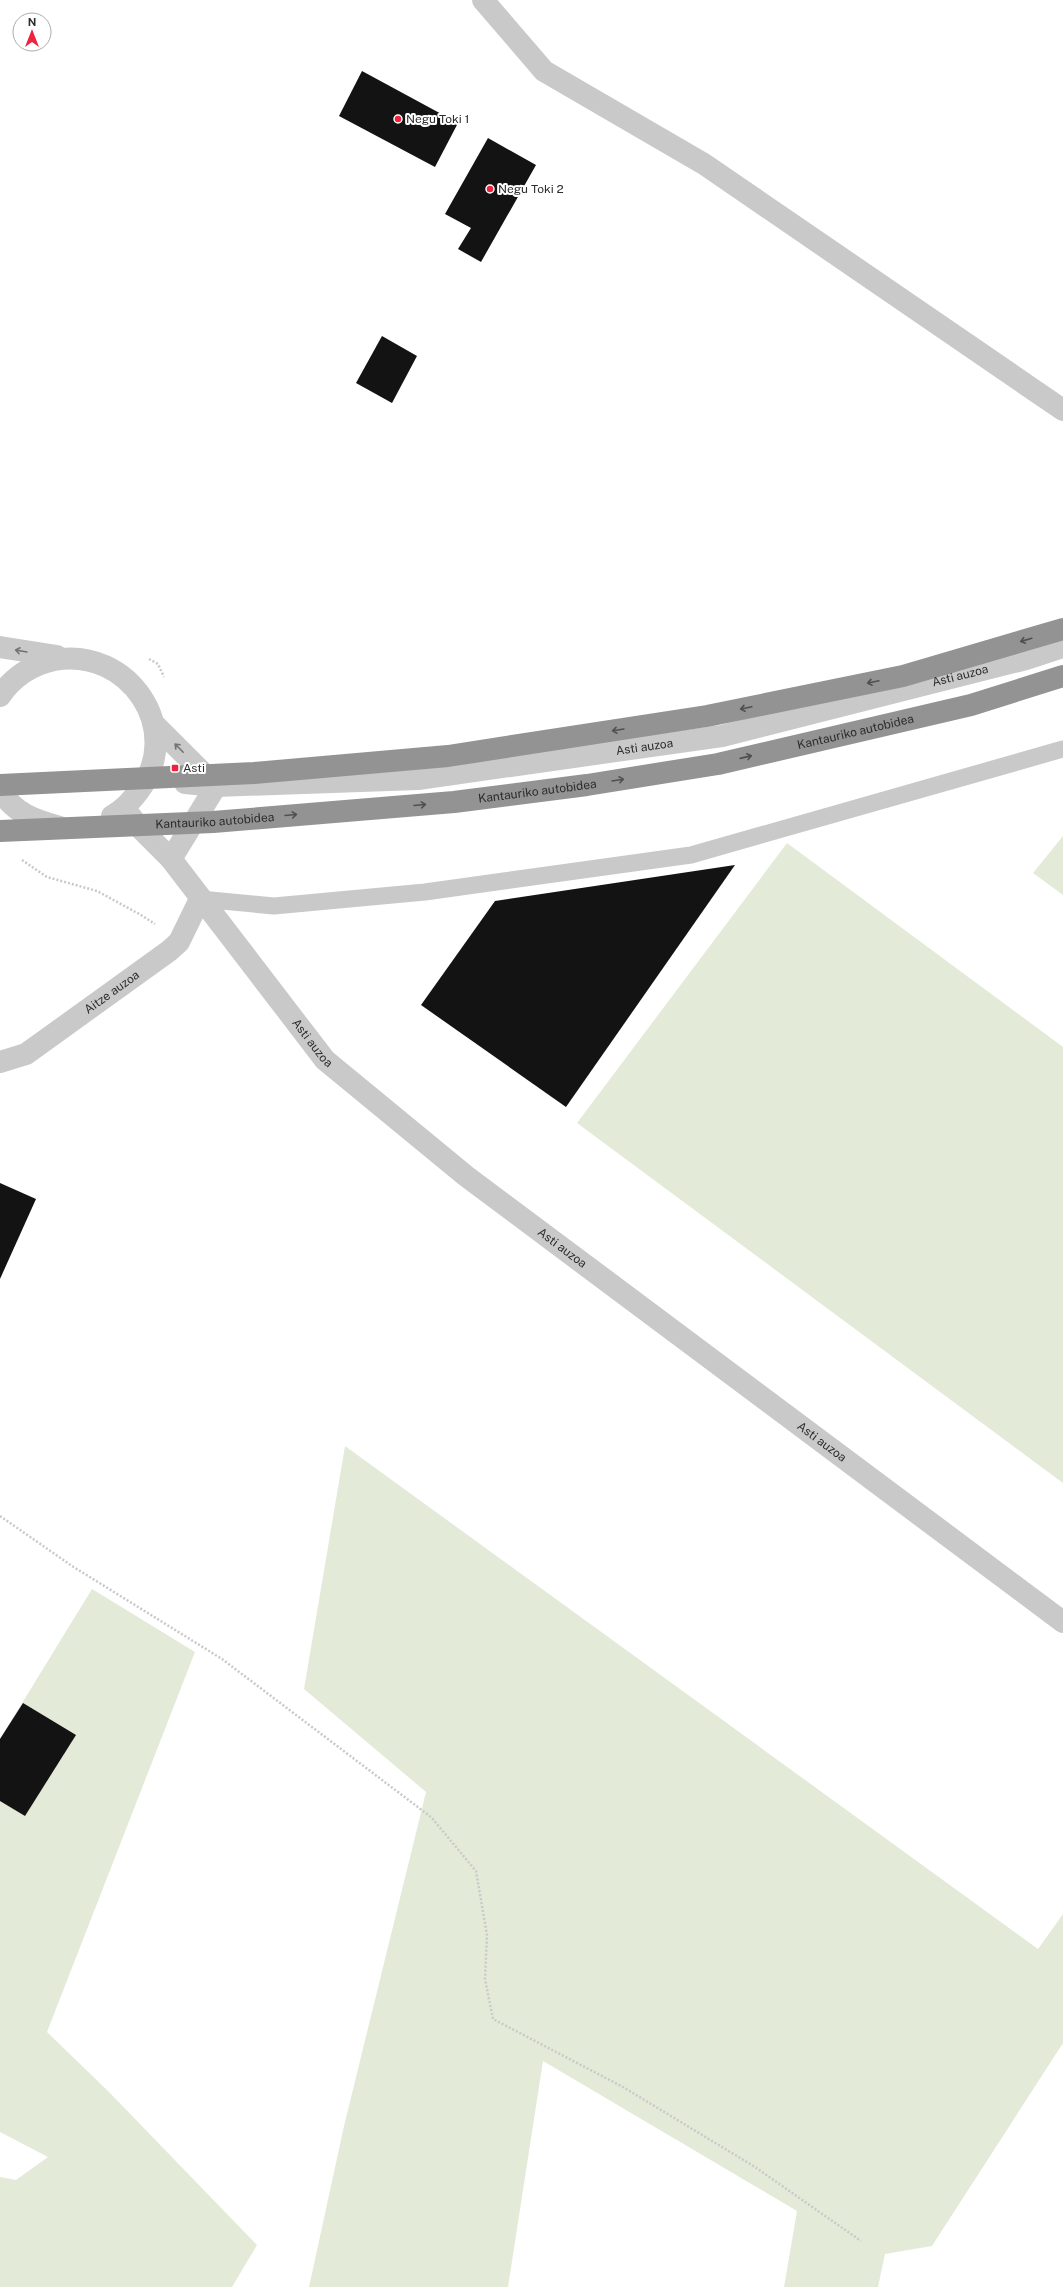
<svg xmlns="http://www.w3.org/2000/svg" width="1063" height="2287" font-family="'Public Sans',sans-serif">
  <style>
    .green { fill: #e3ebd8 }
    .building { fill: #131313 }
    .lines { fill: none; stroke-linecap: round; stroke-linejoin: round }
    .path { stroke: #c9c9c9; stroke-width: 2.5; stroke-dasharray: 2 2; stroke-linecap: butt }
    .service { stroke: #c9c9c9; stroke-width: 17 }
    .minor { stroke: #c9c9c9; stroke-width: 22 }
    .motorway-bridge { stroke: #939393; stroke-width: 22 }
    .oneway { stroke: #505050 }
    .oneway2 { stroke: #737373 }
    .poi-dot { fill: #ee233d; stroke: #fff; stroke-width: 1.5 }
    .labels { text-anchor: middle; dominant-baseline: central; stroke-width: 4; stroke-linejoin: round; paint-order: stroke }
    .poi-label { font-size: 12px; fill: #2c2c2c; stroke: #fff; text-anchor: start }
    .street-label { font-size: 12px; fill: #2c2c2c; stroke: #fff }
  </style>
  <rect width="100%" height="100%" fill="#fff"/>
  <g class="green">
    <path d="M1063,836V895L1033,873Z"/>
    <path d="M787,843L1063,1047V1483L577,1123Z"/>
    <path d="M345,1446L1038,1949L1063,1914V2043L932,2246L885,2254L878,2287H784L797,2211L543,2061L508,2287H309L344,2126L426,1792L304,1689Z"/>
    <path d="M92,1589L195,1652L47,2032L110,2093L257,2245L232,2287H0V2177L16,2180L48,2157L0,2132V1739Z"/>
  </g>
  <g class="building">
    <path d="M362,71L458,123L435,167L339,116Z"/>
    <path d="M488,138L536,165L481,262L458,249L471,228L445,214Z"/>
    <path d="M382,336L417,356L392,403L356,383Z"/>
    <path d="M735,865L566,1107L421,1005L495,901Z"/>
    <path d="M0,1183L36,1199L0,1279Z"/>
    <path d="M23,1703L76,1735L25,1816L0,1801V1739Z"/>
  </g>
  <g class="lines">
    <g class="path">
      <path d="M149,659L158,664L164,677"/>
      <path d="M22,860L47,877L97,891L141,915L155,924"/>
      <path d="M0,1516L72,1566L222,1659L431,1817L476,1871L487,1935L485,1979L493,2019L623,2087L755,2167L861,2241"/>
    </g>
    <path class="service" d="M200,899L274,906L425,892L691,855L1063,749"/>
    <g class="minor">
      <path d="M483,0L544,71L704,164L1063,410"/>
      <path d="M0,647L57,656"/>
      <path d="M0,696C13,677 31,665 54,660C128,646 186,730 138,792C130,802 124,809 112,816"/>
      <path d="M154,724L216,786"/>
      <path id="s1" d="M185,783L216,786L418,779L722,736L1026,659L1063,647"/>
      <path d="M0,790C15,814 35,820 60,827"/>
      <path id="s2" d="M125,809L140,828L171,859L325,1060L466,1176L1063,1622"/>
      <path d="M171,859L216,786"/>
      <path id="s3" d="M0,1062L26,1054L169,951L179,942L200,899"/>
    </g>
    <g class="motorway-bridge">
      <path d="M0,785L254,773L448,756L707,716L903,676L1063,629"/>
      <path id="s4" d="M0,831L213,822L454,802L587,785L718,764L971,705L1063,676"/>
    </g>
  </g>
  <defs><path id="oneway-shaft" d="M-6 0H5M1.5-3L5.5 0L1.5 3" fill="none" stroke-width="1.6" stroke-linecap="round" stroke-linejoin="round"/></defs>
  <g class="oneway">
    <use href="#oneway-shaft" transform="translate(1026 640) rotate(164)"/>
    <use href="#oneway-shaft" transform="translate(873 682) rotate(168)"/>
    <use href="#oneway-shaft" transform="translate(746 708) rotate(168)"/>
    <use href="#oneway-shaft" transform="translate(618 730) rotate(171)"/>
    <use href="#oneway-shaft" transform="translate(746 757) rotate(-13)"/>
    <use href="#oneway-shaft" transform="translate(618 780) rotate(-9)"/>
    <use href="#oneway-shaft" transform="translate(420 805) rotate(-5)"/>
    <use href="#oneway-shaft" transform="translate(291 815) rotate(-5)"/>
  </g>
  <g class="oneway2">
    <use href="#oneway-shaft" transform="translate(21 651) rotate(-170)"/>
    <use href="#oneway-shaft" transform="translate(179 748) rotate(-135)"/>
  </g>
  <g class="poi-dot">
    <circle cx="398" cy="119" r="4"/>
    <circle cx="490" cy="189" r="4"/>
    <rect x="171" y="764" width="8" height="8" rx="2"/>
  </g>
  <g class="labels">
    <g class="poi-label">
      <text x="406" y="119">Negu Toki 1</text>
      <text x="498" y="189">Negu Toki 2</text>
      <text x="183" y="768">Asti</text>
    </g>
    <g class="street-label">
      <text stroke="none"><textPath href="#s1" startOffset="786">Asti auzoa</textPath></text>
      <text stroke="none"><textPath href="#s4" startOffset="863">Kantauriko autobidea</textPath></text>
      <text stroke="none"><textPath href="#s1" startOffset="462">Asti auzoa</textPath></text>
      <text stroke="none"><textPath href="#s4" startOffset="539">Kantauriko autobidea</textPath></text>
      <text stroke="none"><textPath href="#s4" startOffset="215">Kantauriko autobidea</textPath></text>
      <text stroke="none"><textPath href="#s3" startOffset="133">Aitze auzoa</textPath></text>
      <text stroke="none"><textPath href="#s2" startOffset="300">Asti auzoa</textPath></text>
      <text stroke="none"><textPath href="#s2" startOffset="624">Asti auzoa</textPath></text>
      <text stroke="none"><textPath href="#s2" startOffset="948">Asti auzoa</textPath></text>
    </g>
  </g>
  <g transform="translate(32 32)"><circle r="19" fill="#ffffff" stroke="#ababab"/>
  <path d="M0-3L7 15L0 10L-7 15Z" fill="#ee233d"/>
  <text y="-6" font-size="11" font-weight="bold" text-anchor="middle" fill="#2c2c2c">N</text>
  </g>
</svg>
